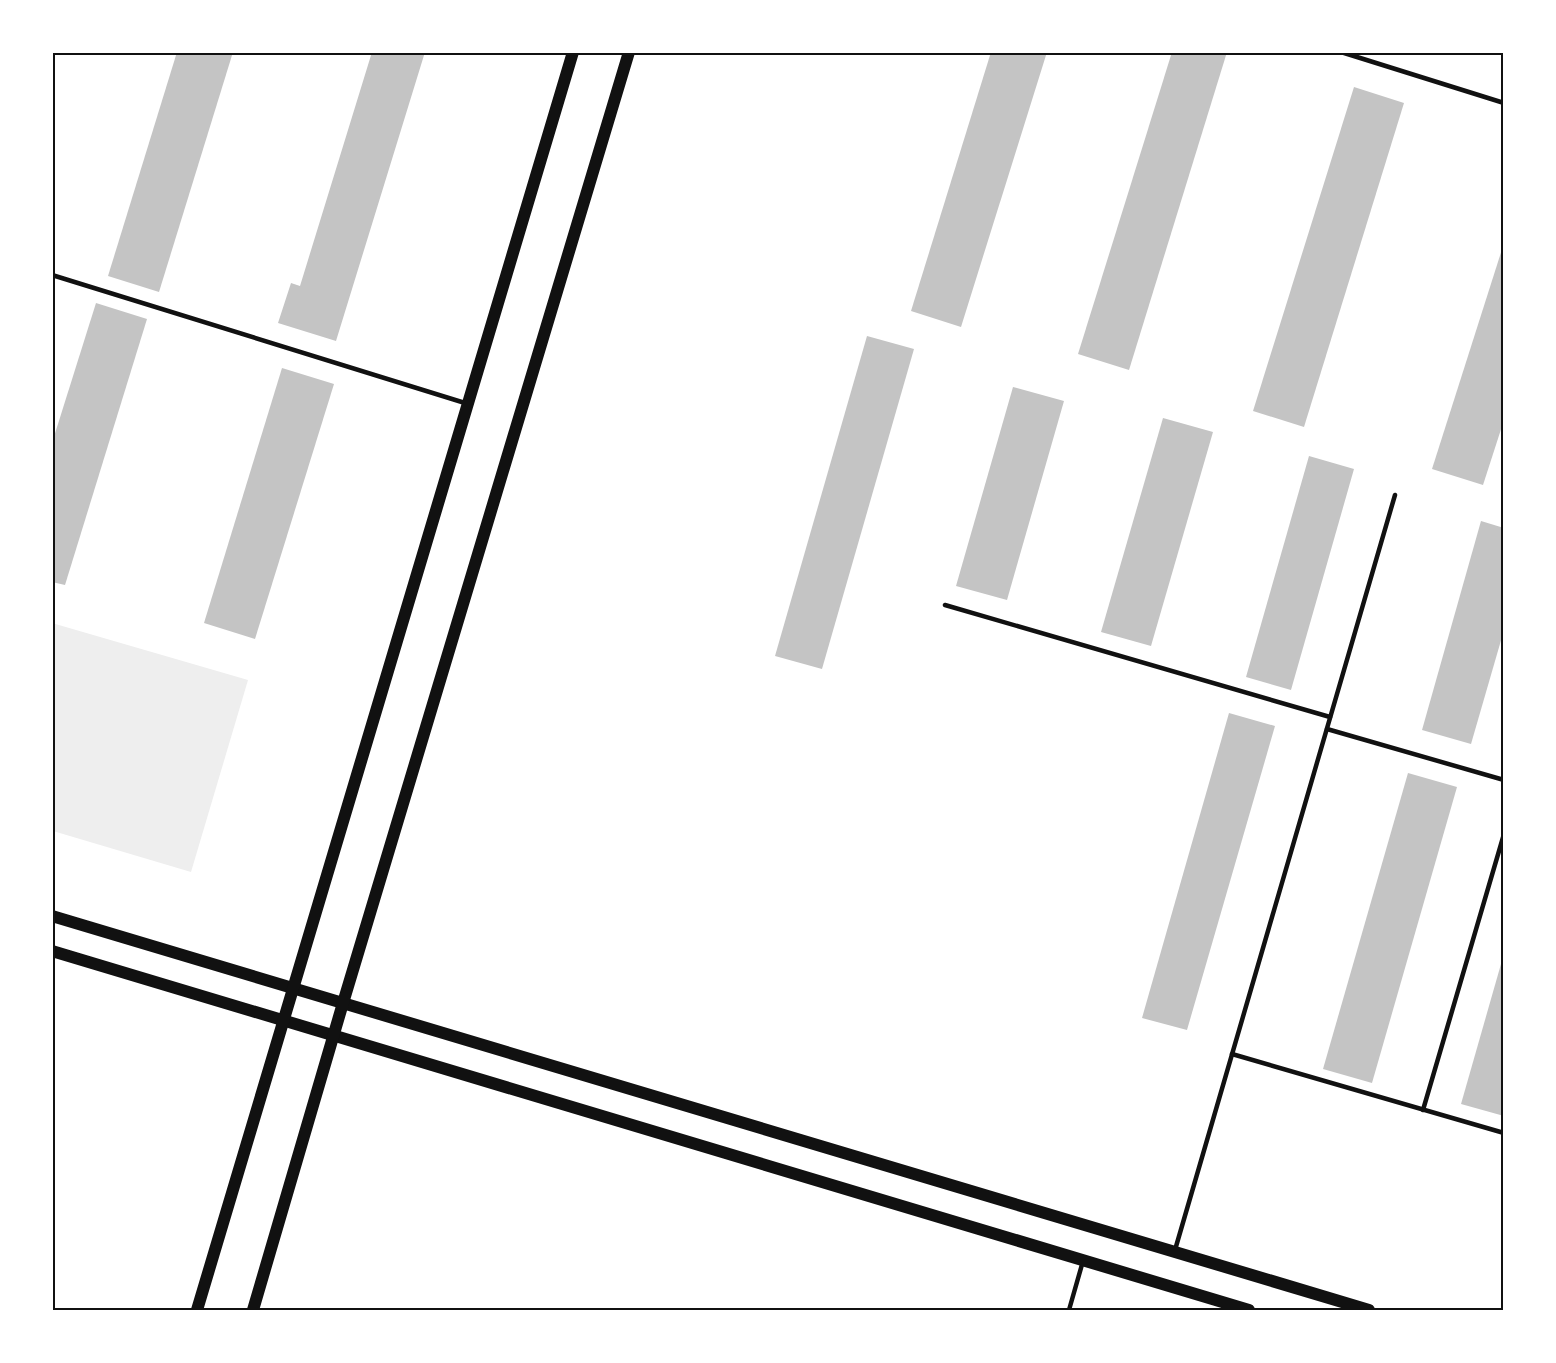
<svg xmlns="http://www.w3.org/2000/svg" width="1556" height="1363" font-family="'Exo 2',sans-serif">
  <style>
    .green { fill: #eee }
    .building { fill: #c4c4c4 }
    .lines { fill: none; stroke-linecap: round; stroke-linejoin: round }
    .service { stroke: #111; stroke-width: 4.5 }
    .secondary { stroke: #111; stroke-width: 12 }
    .neatline { fill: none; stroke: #111; stroke-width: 2 }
  </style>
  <rect width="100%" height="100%" fill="#fff"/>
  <path class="green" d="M52,623L248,680L191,872L53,831Z"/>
  <g class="building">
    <path d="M177,52H233L159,292L108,276Z"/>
    <path d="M372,52H425L336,341L278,323L291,283L300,286Z"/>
    <path d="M991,52H1047L961,327L911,311Z"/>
    <path d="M1172,52H1227L1129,370L1078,354Z"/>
    <path d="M1354,87L1404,103L1304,427L1253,411Z"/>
    <path d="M1504,243V420L1483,485L1432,469Z"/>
    <path d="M96,303L147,319L65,585L52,582V443Z"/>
    <path d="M867,336L914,349L822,669L775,656Z"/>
    <path d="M282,368L334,384L255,639L204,623Z"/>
    <path d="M1013,387L1064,401L1007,600L956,586Z"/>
    <path d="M1163,418L1213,432L1151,646L1101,632Z"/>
    <path d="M1309,456L1354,469L1291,690L1246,677Z"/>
    <path d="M1481,521L1504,528V630L1471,744L1422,730Z"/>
    <path d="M1229,713L1275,726L1187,1030L1142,1018Z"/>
    <path d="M1408,773L1457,787L1372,1083L1323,1069Z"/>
    <path d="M1503,957H1504V1116L1461,1104Z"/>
  </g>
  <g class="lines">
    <g class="service">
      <path d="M1341,52L1504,103"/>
      <path d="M52,275L465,403"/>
      <path d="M945,605L1330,717"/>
      <path d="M1327,729L1504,780"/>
      <path d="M1232,1054L1504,1133"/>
      <path d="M1423,1110L1504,834"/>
      <path d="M1175,1250L1395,495"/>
      <path d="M1069,1310L1083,1261"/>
    </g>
    <g class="secondary">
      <path d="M52,916L1369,1310"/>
      <path d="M52,951L1249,1310"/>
      <path d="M197,1310L573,52"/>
      <path d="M253,1310L343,1003L629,52"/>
    </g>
  </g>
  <rect width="1556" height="1363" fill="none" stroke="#ffffff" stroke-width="108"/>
  <rect x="54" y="54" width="1448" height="1255" class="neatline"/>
</svg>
